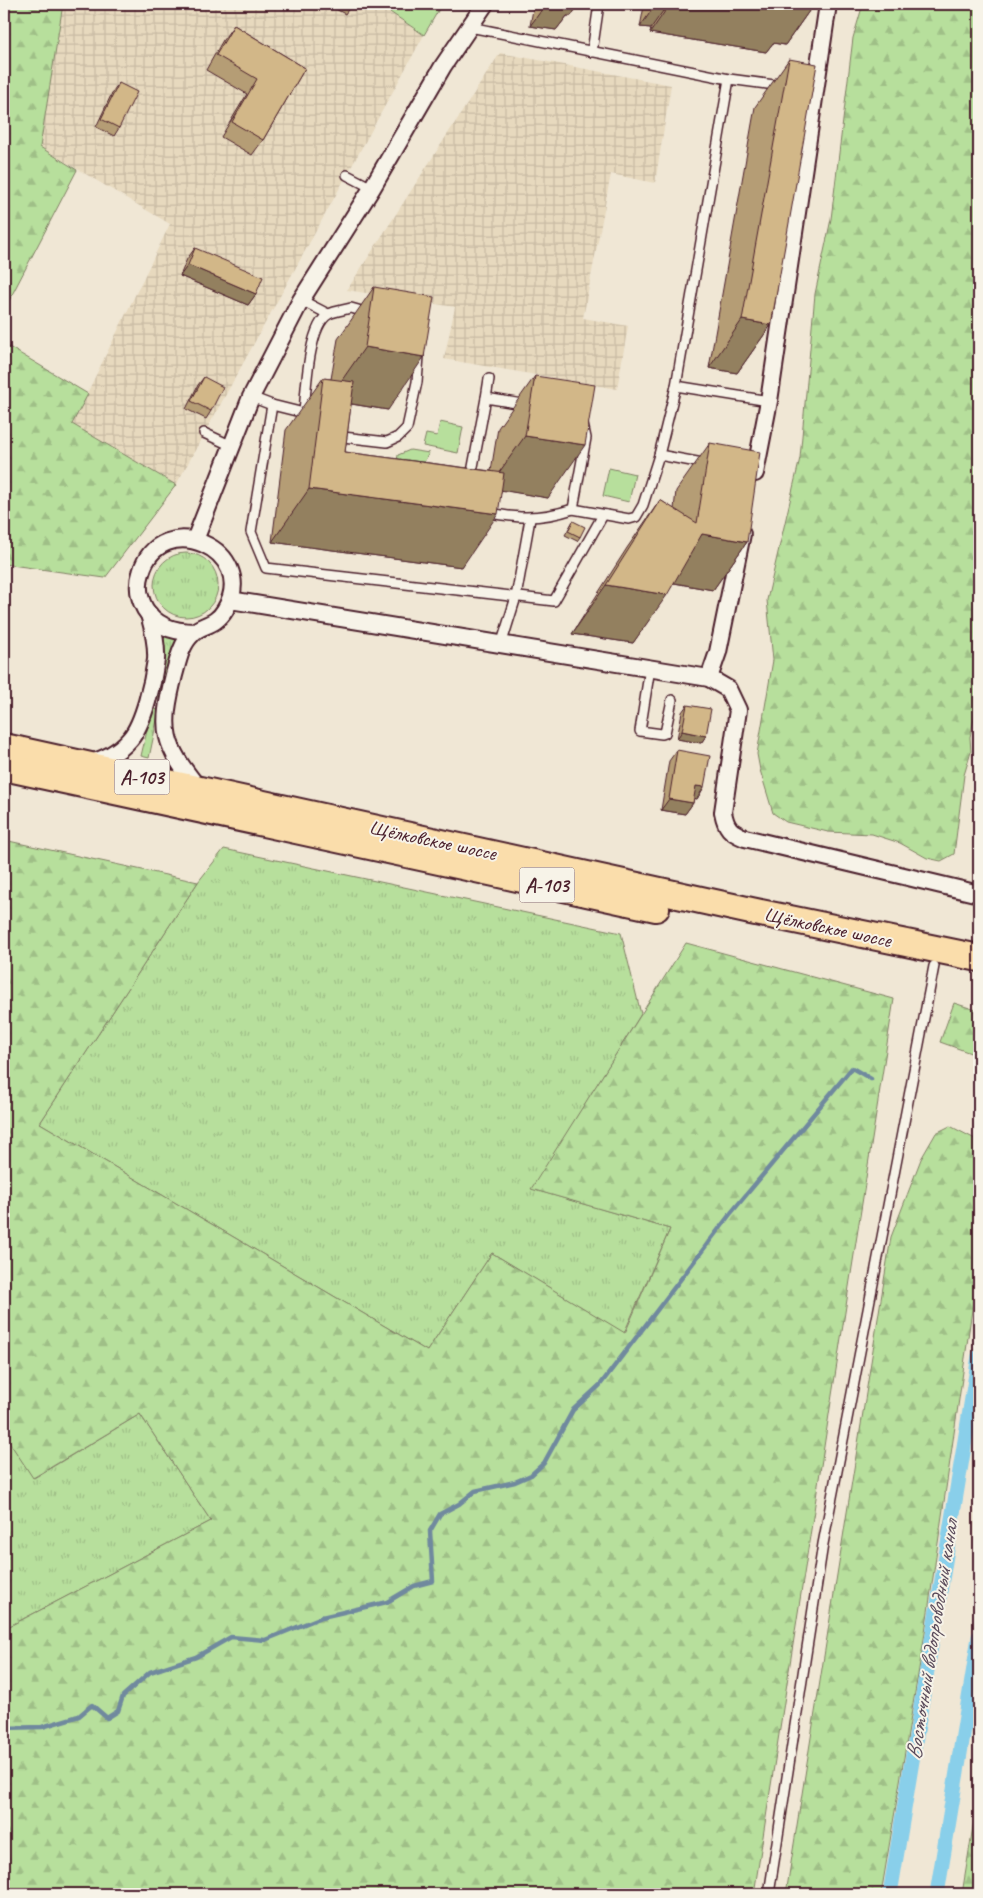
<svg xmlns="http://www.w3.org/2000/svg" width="983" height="1898" font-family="Caveat,sans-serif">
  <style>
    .industrial { fill: url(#industrial-grid) }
    .grass { fill: url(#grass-tufts); stroke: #807f64 }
    .forest { fill: url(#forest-firs); stroke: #807f64 }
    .green { fill: #b7df9c; stroke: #807f64 }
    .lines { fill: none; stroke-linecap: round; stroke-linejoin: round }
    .stream { stroke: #70899e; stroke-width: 4.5 }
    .canal { stroke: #89cfea; stroke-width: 15 }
    .lane-casing { stroke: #4a1f2b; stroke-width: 12 }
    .street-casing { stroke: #4a1f2b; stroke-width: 20 }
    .primary-casing { stroke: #4a1f2b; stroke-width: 30 }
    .lane { stroke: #f7f3e8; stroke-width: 9 }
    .street { stroke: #f7f3e8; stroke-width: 16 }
    .primary { stroke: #faddab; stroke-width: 26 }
    .wall { fill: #b59d75; stroke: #4a1f2b }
    .shaded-wall { fill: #93805f; stroke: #4a1f2b }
    .building { fill: #d2b788; stroke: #4a1f2b }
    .labels { text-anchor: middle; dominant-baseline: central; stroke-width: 4; stroke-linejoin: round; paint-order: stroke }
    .shield { fill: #f7f3e8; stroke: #7e5f64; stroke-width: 1 }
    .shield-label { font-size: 20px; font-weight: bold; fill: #4a1f2b }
    .street-label { font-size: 21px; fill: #4a1f2b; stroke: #f7f3e8 }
    .water-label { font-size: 22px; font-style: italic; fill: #5a4b5b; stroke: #f7f3e8 }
  </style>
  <defs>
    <pattern id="industrial-grid" width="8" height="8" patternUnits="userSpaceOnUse" patternTransform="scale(1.25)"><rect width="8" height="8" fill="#e7d9be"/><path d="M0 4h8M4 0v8" fill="none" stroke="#c8baa3"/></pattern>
    <pattern id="grass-tufts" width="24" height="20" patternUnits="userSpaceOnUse" patternTransform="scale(1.25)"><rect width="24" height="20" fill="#b7df9c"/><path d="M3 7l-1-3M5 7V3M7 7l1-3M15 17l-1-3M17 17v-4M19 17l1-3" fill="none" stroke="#9fbf87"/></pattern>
    <pattern id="forest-firs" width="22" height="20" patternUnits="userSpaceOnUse" patternTransform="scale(1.25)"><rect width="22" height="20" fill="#b7df9c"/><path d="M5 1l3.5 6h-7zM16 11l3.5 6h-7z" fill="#9fbf87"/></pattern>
  </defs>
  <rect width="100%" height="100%" fill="#f0e7d5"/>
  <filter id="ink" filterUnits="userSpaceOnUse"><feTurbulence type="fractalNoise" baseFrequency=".02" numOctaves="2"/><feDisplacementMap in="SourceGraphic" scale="10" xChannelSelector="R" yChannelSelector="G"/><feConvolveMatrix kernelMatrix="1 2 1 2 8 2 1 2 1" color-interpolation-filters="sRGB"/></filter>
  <g filter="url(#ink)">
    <g class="industrial">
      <path d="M63,4H378L424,35L176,485L72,424L170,224L40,147Z"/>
      <path d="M500,53L671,85L655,183L611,174L583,318L628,326L617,389L444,359L455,307L347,290Z"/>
    </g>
    <g class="grass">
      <circle cx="186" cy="585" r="32"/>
      <path d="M164,635L181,638L162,700L155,698L165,654Z"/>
      <path d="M152,709L159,710L149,758L141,756Z"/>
      <path d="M224,849L621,933L641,1014L532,1189L670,1229L624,1333L492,1253L427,1351L40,1123L198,882Z"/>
      <path d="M140,1414L211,1521L4,1629V1434L34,1478Z"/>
    </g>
    <g class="forest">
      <path d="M4,4H63L40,147L77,170L4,310Z"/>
      <path d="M863,4H979V696L970,737L971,752L964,775L954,854L941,861L927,858L900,843L872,834L828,832L786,822L773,813L760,770L757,754L773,660L767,600L800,458L815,294L831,219L853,38Z"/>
      <path d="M4,344L88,394L72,424L176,485L105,578L4,564Z"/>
      <path d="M4,840L198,882L40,1123L427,1351L492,1253L625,1333L670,1229L531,1189L686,943L894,999L754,1894H4V1629L211,1521L140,1414L33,1478L4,1434Z"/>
      <path d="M954,1003L979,1011V1056L940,1042Z"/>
      <path d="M950,1126L979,1141V1262L924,1639L881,1894H786L891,1237L921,1159L936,1133Z"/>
      <path d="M979,1790V1894H962Z"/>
    </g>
    <g class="green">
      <path d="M378,4H442L424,35Z"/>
      <path d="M440,422L463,427L458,453L423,446L426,434L437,436Z"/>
      <path d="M410,450L429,453L423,464L395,472L398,455Z"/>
      <path d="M609,468L635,474L629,502L603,496Z"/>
    </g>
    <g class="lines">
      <path class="stream" d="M4,1728L42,1727L79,1716L92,1705L107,1718L118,1711L123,1696L150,1672L196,1657L231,1637L265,1640L322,1617L387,1602L414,1586L433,1581L430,1531L440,1514L459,1504L475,1491L515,1482L531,1475L544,1463L573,1410L600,1385L731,1213L852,1068L871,1079"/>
      <g class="canal">
        <path d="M890,1894L979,1356"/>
        <path d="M937,1894L979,1637"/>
      </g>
      <g class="lane-casing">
        <g id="lane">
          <path d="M470,27L729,79L782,86"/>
          <path d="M592,52L599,4"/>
          <path d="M729,79L676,386L769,401"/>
          <path d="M347,175L372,188"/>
          <path d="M301,300L328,314"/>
          <path d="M351,308L397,321L414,339L419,356L417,382L407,428L398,437L387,442L343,437L304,413C306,391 308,325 329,314C335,311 344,310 351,308Z"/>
          <path d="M251,397L272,405"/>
          <path d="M486,398L570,412L583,424L586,438L573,509C531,523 508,516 465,509Z"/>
          <path d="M486,398L489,379"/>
          <path d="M304,413L272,405L251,532L266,568L554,601L603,515"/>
          <path d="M204,433L230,445"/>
          <path d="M659,455L676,386"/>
          <path d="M573,509L629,519L636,517L643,505L659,455L708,464"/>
          <path d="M502,642L516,597L530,519"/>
          <path d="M650,668L640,731L662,734L665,733L672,700"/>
          <path d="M769,1894L823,1544L934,966"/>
        </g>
      </g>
      <g class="street-casing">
        <g id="street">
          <path d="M755,473L769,401L828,4"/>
          <path d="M195,540L251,397L301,300L372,188L443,66L485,4"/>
          <path d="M230,600L709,678L728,689L738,710L723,812C726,828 730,832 745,838L979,894"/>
          <path d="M194,632C174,632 156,627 145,609C139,598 137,585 141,573C160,506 261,550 225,610C215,627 201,624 192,634C181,644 178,661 174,675C160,731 163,744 199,789"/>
          <path d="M709,678L718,652L742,534"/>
          <path d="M88,764C104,759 118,753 130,739C144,723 153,681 156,660C157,645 153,628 149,614"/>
        </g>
      </g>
      <g class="primary-casing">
        <g id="primary">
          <path d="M4,747L751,911L979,958"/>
          <path d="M4,767L656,908"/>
        </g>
      </g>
      <use href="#lane" class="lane"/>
      <use href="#street" class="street"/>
      <use href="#primary" class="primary"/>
    </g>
    <g class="wall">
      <path d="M326,4H352L345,14Z"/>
      <path d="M534,4H579L571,16H567L556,30L530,26Z"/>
      <path d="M645,4H814L785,45L773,43L766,52L650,33L651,28L640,27L644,6Z"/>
      <path d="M234,25L305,68L263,140L252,155L221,137L247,94L206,70L223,40Z"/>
      <path d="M789,59L771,325L737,373L709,368L755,107Z"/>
      <path d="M119,83V128L114,136L96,127L113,91Z"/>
      <path d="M195,248L256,294L248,305L180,276L187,259Z"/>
      <path d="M374,287L388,410L351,404L345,452L491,471L498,428L535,376L548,498L502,490L462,567L272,542L286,430L323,378L331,379L338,339Z"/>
      <path d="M204,377L211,411L206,419L186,409L198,385Z"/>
      <path d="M710,443L747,542L713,590L674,583L633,643L572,634L627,548L660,500L674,509L676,491Z"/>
      <path d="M573,521L580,537L577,541L565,535Z"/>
      <path d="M687,705L706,736L701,743L677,739L682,712Z"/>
      <path d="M677,750L704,787L697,799L694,798L693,803L685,814L661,810L669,761Z"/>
    </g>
    <g class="shaded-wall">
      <path d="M546,4H579L571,16H567L556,30L530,26Z"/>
      <path d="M656,4H668L651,28L640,27Z"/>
      <path d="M670,4H814L785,45L773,43L766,52L650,33Z"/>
      <path d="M188,265L256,294L248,305L180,276Z"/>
      <path d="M742,320L771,325L737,373L709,368Z"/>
      <path d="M365,347L424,357L388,410L328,400Z"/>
      <path d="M525,436L585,445L548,498L488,488Z"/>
      <path d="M309,489L498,514L462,567L272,542Z"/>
      <path d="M702,534L747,542L713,590L669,582Z"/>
      <path d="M606,585L667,595L633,643L572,634Z"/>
      <path d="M682,731L706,736L701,743L677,739Z"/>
      <path d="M696,786L704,787L697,799L688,797Z"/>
      <path d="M669,799L693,803L685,814L661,810Z"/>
    </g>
    <g class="building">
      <path d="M234,25L305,68L263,140L232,122L257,79L216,55Z"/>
      <path d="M789,59L817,64L771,325L742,320Z"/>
      <path d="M119,83L137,92L119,128L101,119Z"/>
      <path d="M195,248L263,277L256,294L188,265Z"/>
      <path d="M374,287L434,297L424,357L365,347Z"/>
      <path d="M535,376L595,385L585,445L525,436Z"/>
      <path d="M204,377L223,387L211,411L191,401Z"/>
      <path d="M323,378L354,382L345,452L504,473L498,514L309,489Z"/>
      <path d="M710,443L760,452L747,542L702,534L667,595L606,585L660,500L697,523Z"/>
      <path d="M573,521L585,527L580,537L568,531Z"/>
      <path d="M687,705L711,709L706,736L682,731Z"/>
      <path d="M677,750L710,756L704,787L696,786L693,803L669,799Z"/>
    </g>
  </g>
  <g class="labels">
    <g class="shield">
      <rect x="114.5" y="759.5" width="55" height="35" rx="4"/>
      <rect x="519.5" y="867.5" width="55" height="35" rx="4"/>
    </g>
    <g class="shield-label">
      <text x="142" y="777">А-103</text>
      <text x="547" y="885">А-103</text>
    </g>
    <g class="street-label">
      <text transform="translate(433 840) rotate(12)">Щёлковское шоссе</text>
      <text transform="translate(828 927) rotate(12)">Щёлковское шоссе</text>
    </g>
    <g class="water-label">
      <text transform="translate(932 1640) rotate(-81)">Восточный водопроводный канал</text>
    </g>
  </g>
  <rect width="983" height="1898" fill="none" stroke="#f7f3e8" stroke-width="20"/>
  <rect x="10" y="10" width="963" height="1878" fill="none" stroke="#4a1f2b" stroke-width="2" filter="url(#ink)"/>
</svg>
